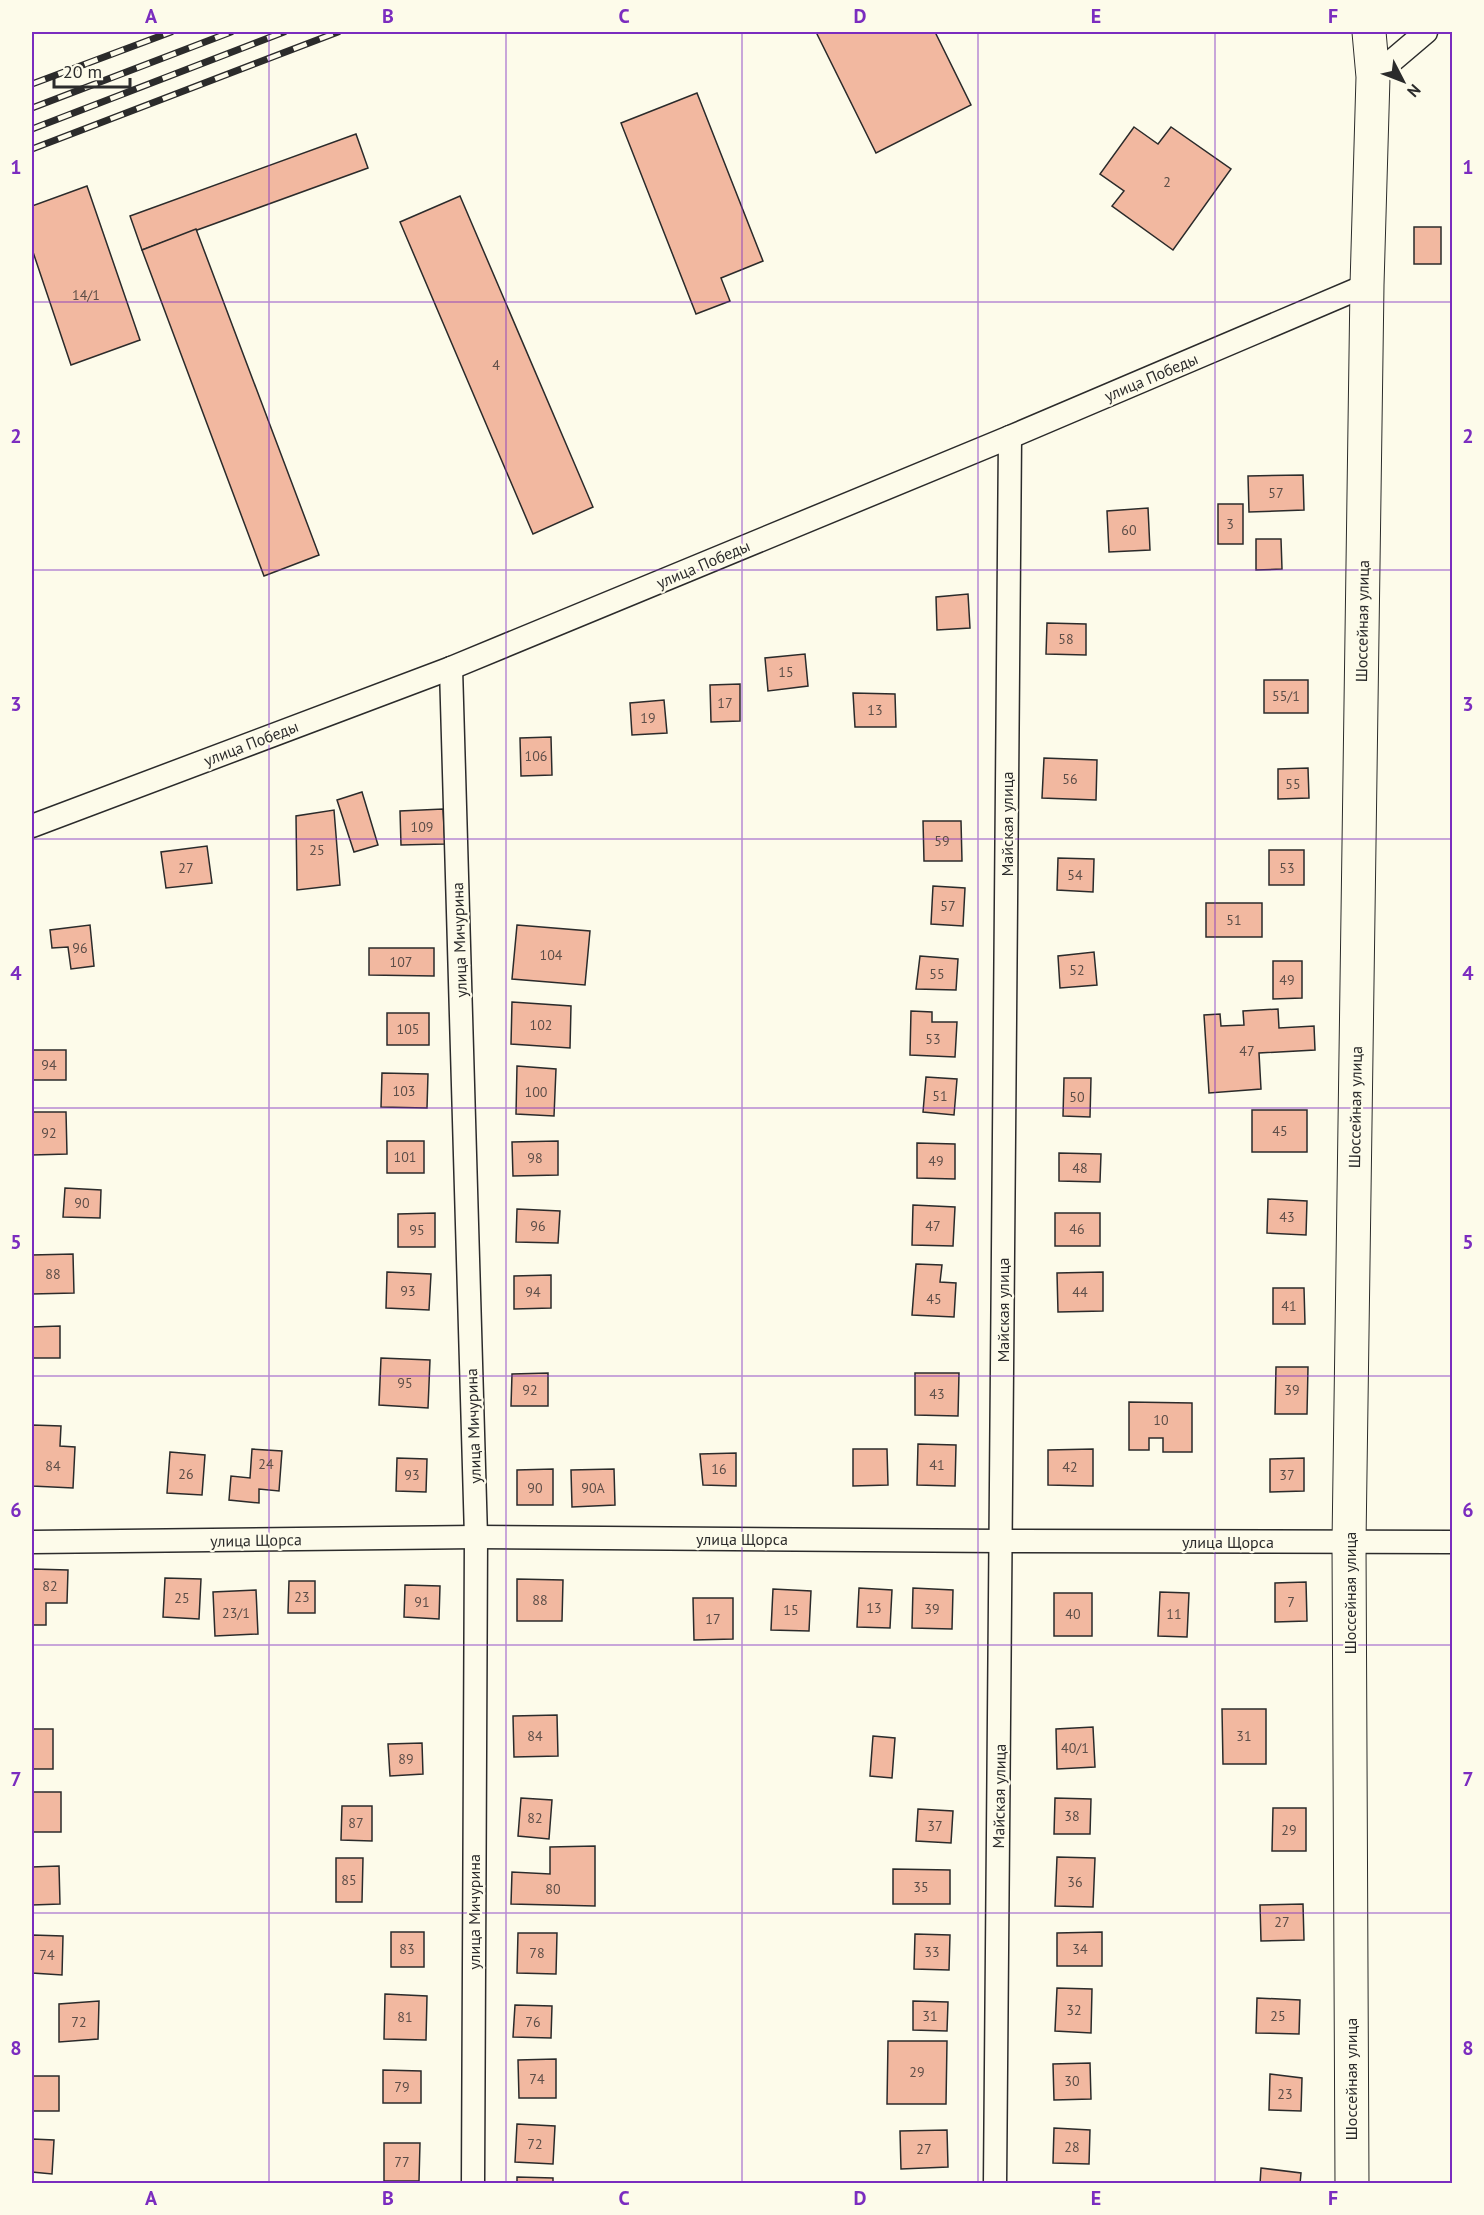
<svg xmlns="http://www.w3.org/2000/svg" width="1484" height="2215" font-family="'PT Sans',sans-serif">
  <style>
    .building { fill: #f2b8a0; stroke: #2b2b2b; stroke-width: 1.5 }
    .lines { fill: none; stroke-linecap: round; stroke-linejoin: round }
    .minor-casing { stroke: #2b2b2b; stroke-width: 25 }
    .secondary-casing { stroke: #2b2b2b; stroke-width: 35 }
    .minor { stroke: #fdfbea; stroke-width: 22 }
    .secondary { stroke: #fdfbea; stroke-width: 33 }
    .rail-casing { stroke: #2b2b2b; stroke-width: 7 }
    .rail { stroke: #fdfbea; stroke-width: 4.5; stroke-dasharray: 14; stroke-linecap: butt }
    .grid { fill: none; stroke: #7b2cbf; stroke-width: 1.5; stroke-opacity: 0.55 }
    .labels { text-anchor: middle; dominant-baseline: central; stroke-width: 4.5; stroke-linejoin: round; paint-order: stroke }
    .number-label { font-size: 14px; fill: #5d4e48 }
    .street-label { font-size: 16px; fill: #2b2b2b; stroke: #fdfbea }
    .neatline { fill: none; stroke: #7b2cbf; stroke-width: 2 }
    .grid-label { font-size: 20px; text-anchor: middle; font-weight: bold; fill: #7b2cbf }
  </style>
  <rect width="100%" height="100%" fill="#fdfbea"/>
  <g class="building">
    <path d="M816,32H935L971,105L876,153Z"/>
    <path d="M697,93L763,261L721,278L730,301L696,314L621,123Z"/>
    <path d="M1134,127L1158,144L1171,127L1231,169L1173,250L1112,206L1124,191L1100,174Z"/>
    <path d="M356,134L368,168L142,250L130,216Z"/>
    <path d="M87,186L140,340L71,365L32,249V206Z"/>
    <path d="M460,196L593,507L533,534L400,222Z"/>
    <rect x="1414" y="227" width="27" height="37"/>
    <path d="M196,229L319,555L264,576L142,250Z"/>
    <path d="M1303,475L1304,510L1249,512L1248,476Z"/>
    <rect x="1218" y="504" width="25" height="40"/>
    <path d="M1148,508L1150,550L1109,552L1107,511Z"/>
    <path d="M1256,539H1281L1282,569L1256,570Z"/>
    <path d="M968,594L970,628L937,630L936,597Z"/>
    <path d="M1047,623L1086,624V655L1046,654Z"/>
    <path d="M805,654L808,686L768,691L765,658Z"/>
    <rect x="1264" y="680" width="44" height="33"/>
    <path d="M740,684V721L711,722L710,685Z"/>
    <path d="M853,693L895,694L896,727H855Z"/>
    <path d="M664,700L667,733L632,735L630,703Z"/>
    <path d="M551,737L552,775L521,776L520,738Z"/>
    <path d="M1044,758L1097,760L1096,800L1042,798Z"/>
    <path d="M1308,768L1309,798L1278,799V769Z"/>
    <path d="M362,792L378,845L354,852L337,800Z"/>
    <path d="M443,809L445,844L401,845L400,811Z"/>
    <path d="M334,810L340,885L297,890L296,816Z"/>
    <path d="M923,821H961L962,861H924Z"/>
    <path d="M207,846L212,883L166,888L161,852Z"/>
    <rect x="1269" y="850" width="35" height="35"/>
    <path d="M1058,858L1094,859L1093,892L1057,890Z"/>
    <path d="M933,886L965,888L963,926L931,924Z"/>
    <rect x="1206" y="903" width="56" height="34"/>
    <path d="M90,925L94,966L71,969L68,947L52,948L50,930Z"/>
    <path d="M517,925L590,931L585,985L512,979Z"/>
    <path d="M369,948H434V976L369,975Z"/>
    <path d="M1094,952L1097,985L1060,988L1058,956Z"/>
    <path d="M920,956L958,959L956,990L916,989Z"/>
    <path d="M1273,961H1302V998L1273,999Z"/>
    <path d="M512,1002L571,1006L570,1048L511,1044Z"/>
    <path d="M1278,1009L1279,1028L1314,1026L1315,1050L1259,1053L1261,1089L1209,1093L1204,1015L1220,1014L1221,1026L1244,1025L1243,1011Z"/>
    <path d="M911,1011L932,1012V1022H957L955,1057L910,1055Z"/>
    <rect x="387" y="1013" width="42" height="32"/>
    <rect x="32" y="1050" width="34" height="30"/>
    <path d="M517,1066L556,1069L554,1116L516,1114Z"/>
    <path d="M382,1073L428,1074L427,1108L381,1107Z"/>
    <path d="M926,1077L957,1079L954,1115L923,1112Z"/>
    <path d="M1064,1078H1091L1090,1117L1063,1116Z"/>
    <rect x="1252" y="1110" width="55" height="42"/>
    <path d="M32,1112H66L67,1154L32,1155Z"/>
    <rect x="387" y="1141" width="37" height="32"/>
    <path d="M558,1141V1175L513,1176L512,1142Z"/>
    <path d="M917,1143L955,1144V1179L917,1178Z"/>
    <path d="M1059,1153L1101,1154L1100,1182L1059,1181Z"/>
    <path d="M65,1188L101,1190L100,1218L63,1217Z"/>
    <path d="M1268,1199L1307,1201L1306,1235L1267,1233Z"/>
    <path d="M913,1205L955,1207L953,1246L912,1245Z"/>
    <path d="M517,1209L560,1211L558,1243L516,1242Z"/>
    <path d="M435,1213V1247H398V1214Z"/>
    <rect x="1055" y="1213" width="45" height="33"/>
    <path d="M73,1254L74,1293L32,1294V1255Z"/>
    <path d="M916,1264L942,1265L940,1282L956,1283L954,1317L912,1315Z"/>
    <path d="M387,1272L431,1274L429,1310L386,1308Z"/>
    <path d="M1103,1272V1311L1058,1312L1057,1273Z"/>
    <path d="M551,1275V1308L514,1309V1276Z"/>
    <path d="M1273,1288H1304L1305,1324H1273Z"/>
    <path d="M60,1326V1358H32V1327Z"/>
    <path d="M381,1358L430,1360L428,1408L379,1405Z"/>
    <path d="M1276,1367H1308L1307,1414H1275Z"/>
    <path d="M548,1373V1406H511L512,1374Z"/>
    <path d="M915,1373H959L958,1416L915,1415Z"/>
    <path d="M1129,1402L1192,1403V1452H1163V1438H1149V1450H1129Z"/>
    <path d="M32,1425L61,1426L60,1446L75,1447L73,1488L32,1486Z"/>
    <path d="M918,1444L956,1445L955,1486L917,1485Z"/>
    <path d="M252,1449L282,1451L279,1491L259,1489V1503L229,1500L231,1476L250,1478Z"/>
    <path d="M853,1449H887L888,1485L853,1486Z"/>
    <path d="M1093,1449V1486L1048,1485V1450Z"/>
    <path d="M170,1452L205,1455L202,1495L167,1493Z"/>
    <path d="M736,1453V1486L703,1485L700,1454Z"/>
    <path d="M397,1458L427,1459L426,1492L396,1491Z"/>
    <path d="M1304,1458V1491L1270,1492V1459Z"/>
    <path d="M553,1469V1505H517V1470Z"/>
    <path d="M614,1469L615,1505L572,1507L571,1470Z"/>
    <path d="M32,1569L68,1570L67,1603H46V1625H32Z"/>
    <path d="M165,1578L201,1579L199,1619L163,1617Z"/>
    <path d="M517,1579L563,1580L562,1621H517Z"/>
    <path d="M289,1581H315V1613H288Z"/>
    <path d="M1306,1582L1307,1621L1275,1622V1583Z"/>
    <path d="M405,1585L440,1586L439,1619L404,1617Z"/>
    <path d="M859,1588L892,1590L890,1628L857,1627Z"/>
    <path d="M913,1588L953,1590L952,1629L912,1628Z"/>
    <path d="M773,1589L811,1591L809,1631L771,1630Z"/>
    <path d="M256,1590L258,1634L215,1636L213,1592Z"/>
    <path d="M1160,1592L1189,1593L1187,1637L1158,1636Z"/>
    <rect x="1054" y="1593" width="38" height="43"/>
    <path d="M693,1598H733V1639L694,1640Z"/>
    <path d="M1222,1709H1266V1764H1223Z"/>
    <path d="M557,1715L558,1756L514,1757L513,1716Z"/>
    <path d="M1093,1727L1095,1767L1057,1769L1056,1729Z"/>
    <rect x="32" y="1729" width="21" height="40"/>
    <path d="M873,1736L895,1738L892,1778L870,1776Z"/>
    <path d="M422,1743L423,1774L390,1776L388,1744Z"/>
    <rect x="32" y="1792" width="29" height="40"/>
    <path d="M521,1798L552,1800L549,1839L518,1836Z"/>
    <path d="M1055,1798L1091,1799L1090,1834H1054Z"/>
    <path d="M342,1806H372V1841L341,1840Z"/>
    <path d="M1273,1808H1306V1851H1272Z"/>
    <path d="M918,1809L953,1811L951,1843L916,1841Z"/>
    <path d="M595,1846V1906L511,1904L512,1872L550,1874V1847Z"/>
    <path d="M1057,1857L1095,1858L1093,1907L1055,1906Z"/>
    <path d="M336,1858H363L362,1902H336Z"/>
    <path d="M59,1866L60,1904L32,1905V1867Z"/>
    <path d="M893,1869L950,1870V1904H893Z"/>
    <path d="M1303,1904L1304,1940L1261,1941L1260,1905Z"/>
    <rect x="391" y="1932" width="33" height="35"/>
    <path d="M1102,1932V1966H1057V1933Z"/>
    <path d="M518,1933H557L556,1974L517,1973Z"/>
    <path d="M915,1934L950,1935L949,1970L914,1969Z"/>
    <path d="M32,1935L63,1936L62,1975L32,1973Z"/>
    <path d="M1057,1988L1092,1989L1091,2033L1055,2031Z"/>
    <path d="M385,1994L427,1996L426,2040L384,2039Z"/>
    <path d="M1257,1998L1300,2000L1299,2034L1256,2033Z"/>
    <path d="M99,2001L98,2039L59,2042V2004Z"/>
    <path d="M913,2001L948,2002L947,2031L913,2030Z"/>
    <path d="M515,2005L552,2006L551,2038L513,2037Z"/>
    <path d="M888,2041H947L946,2104H887Z"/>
    <path d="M556,2059V2098H519L518,2060Z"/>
    <path d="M1090,2063L1091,2099L1054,2100L1053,2064Z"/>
    <path d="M383,2070L421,2071V2103H383Z"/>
    <path d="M1270,2074L1302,2078L1301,2111L1269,2110Z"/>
    <rect x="32" y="2076" width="27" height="35"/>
    <path d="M517,2124L555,2126L553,2164L515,2162Z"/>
    <path d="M1054,2128L1090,2130L1089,2164L1053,2163Z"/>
    <path d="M947,2130L948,2167L901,2169L900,2131Z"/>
    <path d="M32,2139L54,2140L52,2174L32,2172Z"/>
    <path d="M384,2143H420L419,2181H384Z"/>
    <path d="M1261,2168L1301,2173L1300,2184H1260Z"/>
    <path d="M517,2177L553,2178V2184H517Z"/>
  </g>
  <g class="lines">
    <g class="minor-casing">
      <g id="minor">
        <path d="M1373,77L1426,32"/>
        <path d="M451,668L476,1537L473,2184"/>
        <path d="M32,826L451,668L1010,437L1367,285"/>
        <path d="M32,1542L476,1537L1001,1541L1452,1542"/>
        <path d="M995,2184L1010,437"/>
      </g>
    </g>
    <g class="secondary-casing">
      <path id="secondary" d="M1352,2184L1349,1543L1367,285L1373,77L1369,32"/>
    </g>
    <use href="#minor" class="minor"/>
    <use href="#secondary" class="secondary"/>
    <g class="rail-casing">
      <g id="rail">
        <path d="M32,84L171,32"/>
        <path d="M32,108L231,32"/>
        <path d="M32,129L284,32"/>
        <path d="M32,149L338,32"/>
      </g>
    </g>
    <use href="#rail" class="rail"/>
  </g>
  <path class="grid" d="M269,32V2184M506,32V2184M742,32V2184M978,32V2184M1215,32V2184M32,302H1452M32,570H1452M32,839H1452M32,1108H1452M32,1376H1452M32,1645H1452M32,1913H1452"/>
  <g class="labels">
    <g class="number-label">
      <text x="1167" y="182">2</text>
      <text x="86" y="295">14/1</text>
      <text x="496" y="365">4</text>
      <text x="1276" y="493">57</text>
      <text x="1230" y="524">3</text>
      <text x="1129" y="530">60</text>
      <text x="1066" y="639">58</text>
      <text x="786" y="672">15</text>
      <text x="1286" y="696">55/1</text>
      <text x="725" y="703">17</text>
      <text x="875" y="710">13</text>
      <text x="648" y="718">19</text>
      <text x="536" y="756">106</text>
      <text x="1070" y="779">56</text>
      <text x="1293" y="784">55</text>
      <text x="422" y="827">109</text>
      <text x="942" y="841">59</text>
      <text x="317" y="850">25</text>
      <text x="186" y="868">27</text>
      <text x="1287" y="868">53</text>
      <text x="1075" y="875">54</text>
      <text x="948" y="906">57</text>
      <text x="1234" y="920">51</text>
      <text x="80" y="948">96</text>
      <text x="551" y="955">104</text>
      <text x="401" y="962">107</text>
      <text x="1077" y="970">52</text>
      <text x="937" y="974">55</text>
      <text x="1287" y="980">49</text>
      <text x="541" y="1025">102</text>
      <text x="408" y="1029">105</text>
      <text x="933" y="1039">53</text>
      <text x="1247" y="1051">47</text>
      <text x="49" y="1065">94</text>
      <text x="404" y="1091">103</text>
      <text x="536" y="1092">100</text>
      <text x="940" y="1096">51</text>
      <text x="1077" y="1097">50</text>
      <text x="1280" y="1131">45</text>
      <text x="49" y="1133">92</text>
      <text x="405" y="1157">101</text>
      <text x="535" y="1158">98</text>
      <text x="936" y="1161">49</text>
      <text x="1080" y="1168">48</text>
      <text x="82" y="1203">90</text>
      <text x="1287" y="1217">43</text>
      <text x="538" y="1226">96</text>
      <text x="933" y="1226">47</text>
      <text x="1077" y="1229">46</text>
      <text x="417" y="1230">95</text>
      <text x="53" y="1274">88</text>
      <text x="408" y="1291">93</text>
      <text x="533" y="1292">94</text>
      <text x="1080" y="1292">44</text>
      <text x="934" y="1299">45</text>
      <text x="1289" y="1306">41</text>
      <text x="405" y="1383">95</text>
      <text x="530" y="1390">92</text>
      <text x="1292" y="1390">39</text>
      <text x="937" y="1394">43</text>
      <text x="1161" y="1420">10</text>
      <text x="266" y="1464">24</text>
      <text x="937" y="1465">41</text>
      <text x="53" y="1466">84</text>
      <text x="1070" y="1467">42</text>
      <text x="719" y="1469">16</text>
      <text x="186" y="1474">26</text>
      <text x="412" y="1475">93</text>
      <text x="1287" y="1475">37</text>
      <text x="535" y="1488">90</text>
      <text x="593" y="1488">90А</text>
      <text x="50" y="1586">82</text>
      <text x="302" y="1597">23</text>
      <text x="182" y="1598">25</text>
      <text x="540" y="1600">88</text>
      <text x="422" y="1602">91</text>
      <text x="1291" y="1602">7</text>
      <text x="874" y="1608">13</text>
      <text x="932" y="1609">39</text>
      <text x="791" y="1610">15</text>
      <text x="236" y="1613">23/1</text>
      <text x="1073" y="1614">40</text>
      <text x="1174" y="1614">11</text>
      <text x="713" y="1619">17</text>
      <text x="535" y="1736">84</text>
      <text x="1244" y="1736">31</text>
      <text x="1075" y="1748">40/1</text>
      <text x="406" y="1759">89</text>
      <text x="1072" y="1816">38</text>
      <text x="535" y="1818">82</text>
      <text x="356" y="1823">87</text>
      <text x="935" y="1826">37</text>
      <text x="1289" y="1830">29</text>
      <text x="349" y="1880">85</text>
      <text x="1075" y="1882">36</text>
      <text x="921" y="1887">35</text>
      <text x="553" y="1889">80</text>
      <text x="1282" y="1922">27</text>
      <text x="407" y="1949">83</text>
      <text x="1080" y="1949">34</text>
      <text x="932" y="1952">33</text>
      <text x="537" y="1953">78</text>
      <text x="47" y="1955">74</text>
      <text x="1074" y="2010">32</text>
      <text x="930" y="2016">31</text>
      <text x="1278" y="2016">25</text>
      <text x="405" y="2017">81</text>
      <text x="79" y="2022">72</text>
      <text x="533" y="2022">76</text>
      <text x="917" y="2072">29</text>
      <text x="537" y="2079">74</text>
      <text x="1072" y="2081">30</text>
      <text x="402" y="2087">79</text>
      <text x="1285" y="2094">23</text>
      <text x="535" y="2144">72</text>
      <text x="1072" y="2147">28</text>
      <text x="924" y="2149">27</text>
      <text x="402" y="2162">77</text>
    </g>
    <g class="street-label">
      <text transform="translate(1151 377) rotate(-23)">улица Победы</text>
      <text transform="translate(703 564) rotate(-23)">улица Победы</text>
      <text transform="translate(1362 621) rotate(-89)">Шоссейная улица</text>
      <text transform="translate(251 743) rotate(-21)">улица Победы</text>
      <text transform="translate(1007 824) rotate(-90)">Майская улица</text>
      <text transform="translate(459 940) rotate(-92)">улица Мичурина</text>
      <text transform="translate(1355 1107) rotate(-89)">Шоссейная улица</text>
      <text transform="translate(1003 1310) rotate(-90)">Майская улица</text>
      <text transform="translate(473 1426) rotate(-92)">улица Мичурина</text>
      <text x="742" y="1539">улица Щорса</text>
      <text transform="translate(256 1540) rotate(-1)">улица Щорса</text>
      <text x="1228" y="1542">улица Щорса</text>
      <text transform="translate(1350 1593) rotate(-90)">Шоссейная улица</text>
      <text transform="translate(999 1796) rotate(-89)">Майская улица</text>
      <text transform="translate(474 1912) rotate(-90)">улица Мичурина</text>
      <text transform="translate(1351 2079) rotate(-90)">Шоссейная улица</text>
    </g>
  </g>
  <rect width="1484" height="2215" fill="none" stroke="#fdfbea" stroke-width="66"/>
  <g transform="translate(1403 81) rotate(132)" stroke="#fdfbea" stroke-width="4.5" paint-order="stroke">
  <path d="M0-4.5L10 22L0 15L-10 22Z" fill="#2b2b2b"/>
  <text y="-9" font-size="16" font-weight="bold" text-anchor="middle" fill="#2b2b2b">N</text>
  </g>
  <path d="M54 78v9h76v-9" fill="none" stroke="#2b2b2b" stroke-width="3"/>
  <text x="63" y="78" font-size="18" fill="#2b2b2b" stroke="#fdfbea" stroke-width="4.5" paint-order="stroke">20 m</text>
  <rect x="33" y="33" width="1418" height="2149" class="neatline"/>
  <g class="grid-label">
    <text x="151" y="23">A</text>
    <text x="388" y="23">B</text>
    <text x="624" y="23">C</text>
    <text x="860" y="23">D</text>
    <text x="1096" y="23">E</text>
    <text x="1333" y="23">F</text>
    <text x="16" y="174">1</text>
    <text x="1468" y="174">1</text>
    <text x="16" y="443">2</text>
    <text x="1468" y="443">2</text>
    <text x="16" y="711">3</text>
    <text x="1468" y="711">3</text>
    <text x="16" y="980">4</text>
    <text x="1468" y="980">4</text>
    <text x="16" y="1249">5</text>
    <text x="1468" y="1249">5</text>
    <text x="16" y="1517">6</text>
    <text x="1468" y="1517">6</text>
    <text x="16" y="1786">7</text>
    <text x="1468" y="1786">7</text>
    <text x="16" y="2055">8</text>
    <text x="1468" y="2055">8</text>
    <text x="151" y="2205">A</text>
    <text x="388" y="2205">B</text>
    <text x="624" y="2205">C</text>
    <text x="860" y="2205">D</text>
    <text x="1096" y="2205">E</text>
    <text x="1333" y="2205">F</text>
  </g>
</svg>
